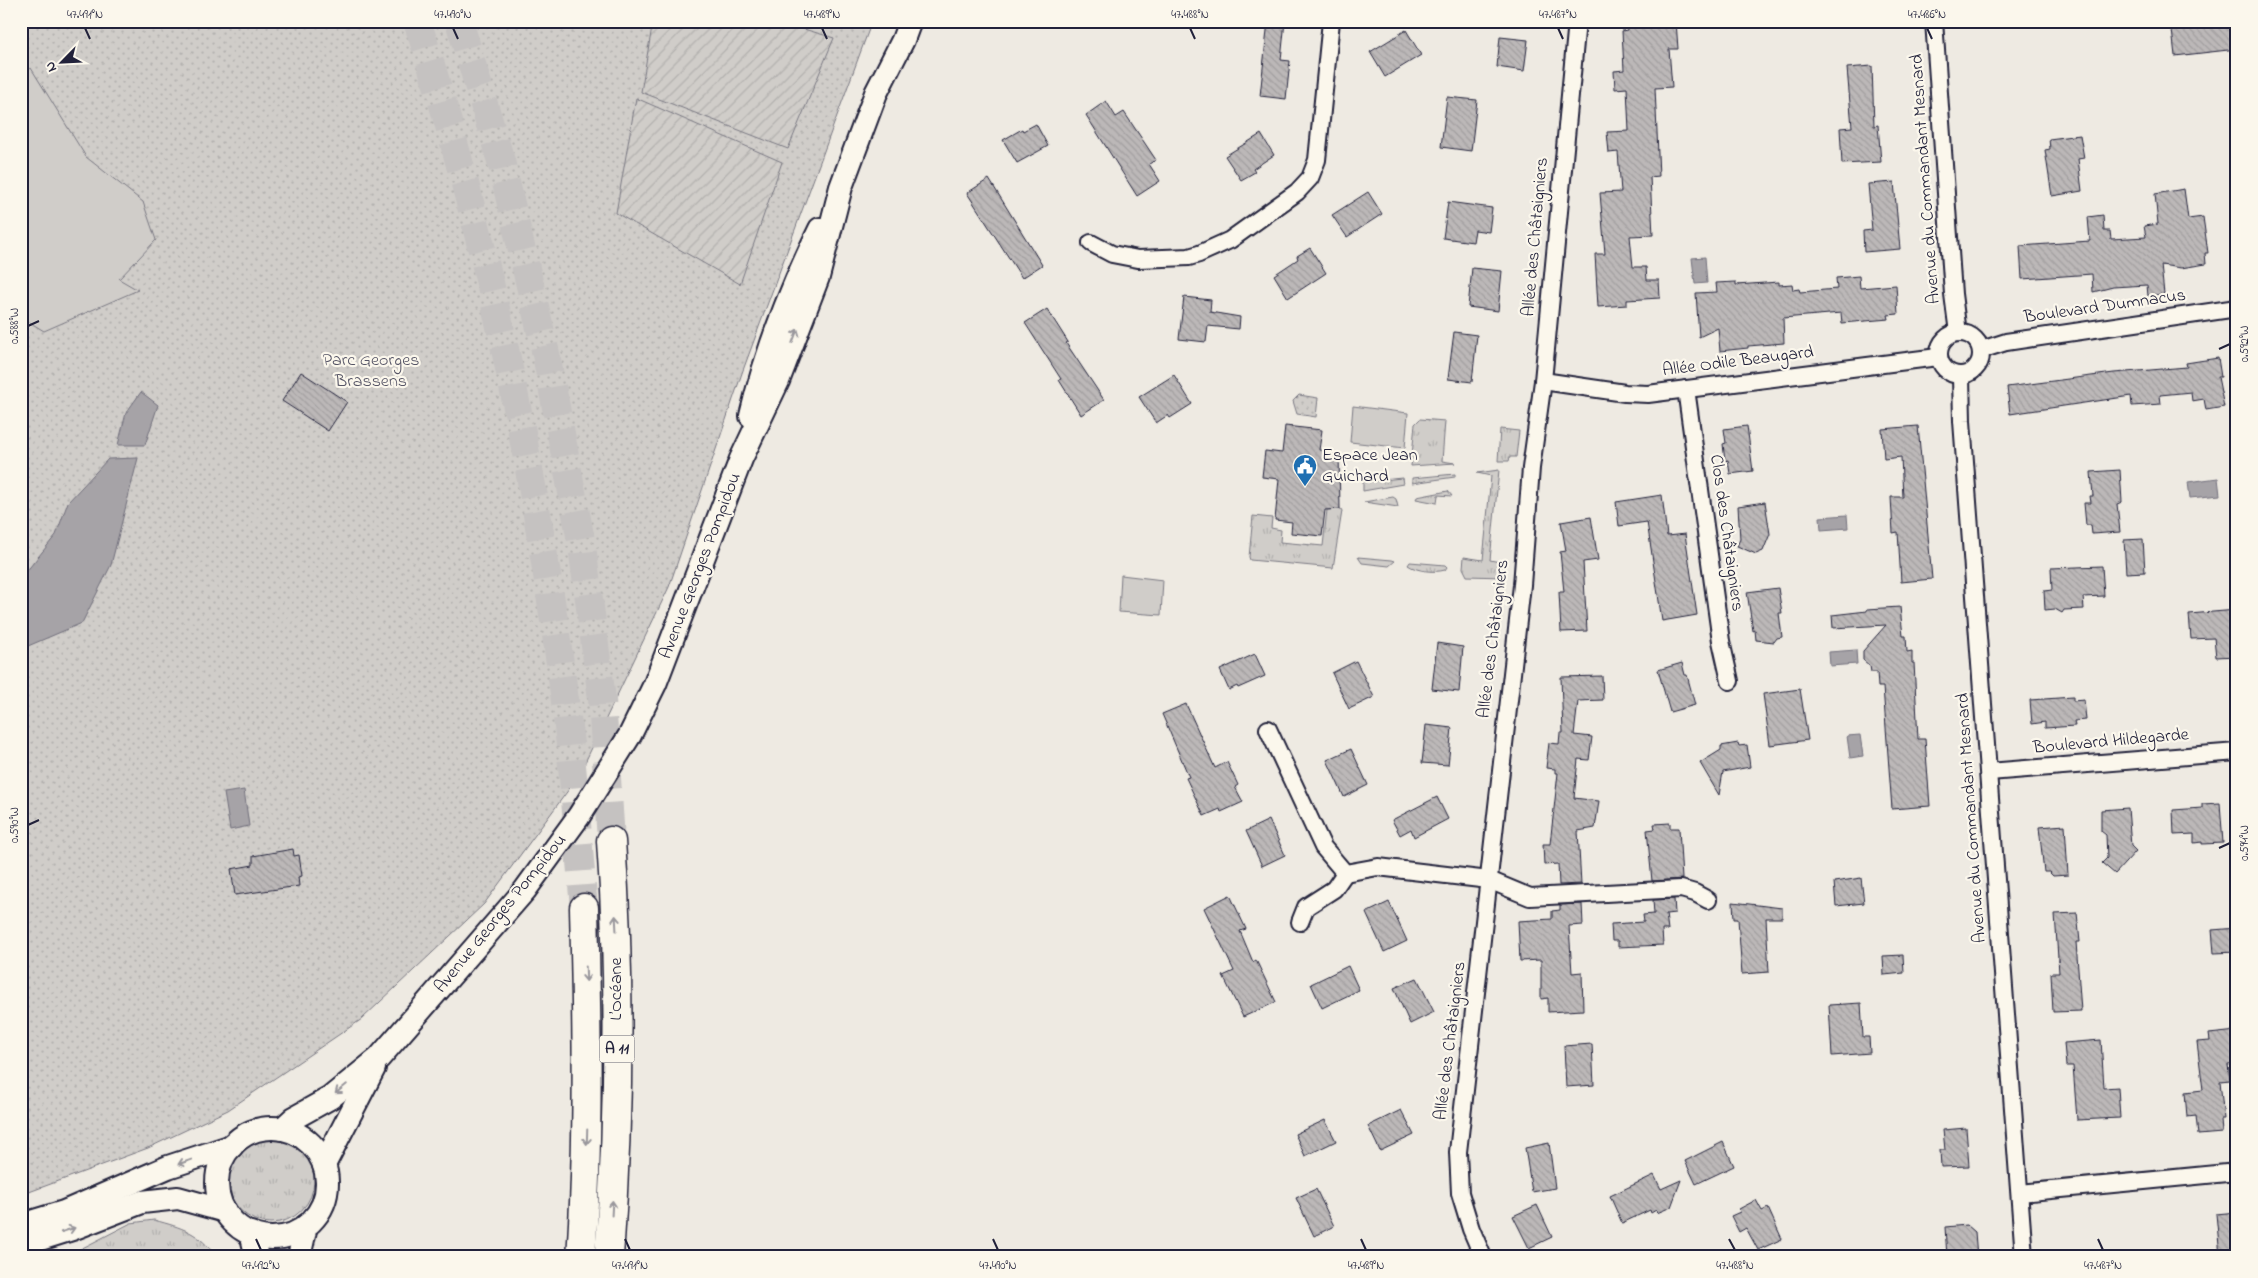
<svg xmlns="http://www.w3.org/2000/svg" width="2258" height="1278" font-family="'Indie Flower',sans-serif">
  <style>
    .grass { fill: url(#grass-tufts); stroke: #797882 }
    .park { fill: url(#park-dots); stroke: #797882 }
    .garden { fill: url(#garden-furrows); stroke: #797882 }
    .pitch { fill: #d0cdc9; stroke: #797882 }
    .water { fill: #a6a3a7; stroke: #716f7c }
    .building { fill: url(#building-back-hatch); stroke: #22223b }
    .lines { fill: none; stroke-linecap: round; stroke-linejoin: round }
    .highway-tunnel { stroke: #c5c2c1; stroke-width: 28; stroke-dasharray: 28 14; stroke-linecap: butt }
    .street-casing { stroke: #22223b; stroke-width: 20 }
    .secondary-casing { stroke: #22223b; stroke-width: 26 }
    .highway-casing { stroke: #22223b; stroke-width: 31 }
    .street { stroke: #fbf7ec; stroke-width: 16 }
    .secondary { stroke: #fbf7ec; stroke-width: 22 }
    .highway { stroke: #fbf7ec; stroke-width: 28 }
    .oneway { stroke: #99979c }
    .ticks { fill: none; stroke: #22223b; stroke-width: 2 }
    .labels { text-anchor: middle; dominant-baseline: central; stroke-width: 4.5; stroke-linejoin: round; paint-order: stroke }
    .shield { fill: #fbf7ec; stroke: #636270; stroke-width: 1 }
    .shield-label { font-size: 16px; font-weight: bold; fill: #22223b }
    .street-label { font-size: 18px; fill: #22223b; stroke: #fbf7ec }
    .park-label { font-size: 18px; fill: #565566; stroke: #fbf7ec }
    .poi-label { font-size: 18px; fill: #22223b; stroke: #fbf7ec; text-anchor: start }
    .neatline { fill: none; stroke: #22223b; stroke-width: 2 }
    .ticks-label { font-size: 12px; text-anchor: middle; fill: #22223b }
  </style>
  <defs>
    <pattern id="grass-tufts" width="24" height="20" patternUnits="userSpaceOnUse" patternTransform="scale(1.25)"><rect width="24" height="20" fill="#d0cdc9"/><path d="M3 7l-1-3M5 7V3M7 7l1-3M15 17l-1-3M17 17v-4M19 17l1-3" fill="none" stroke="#b2b0ae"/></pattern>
    <pattern id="park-dots" width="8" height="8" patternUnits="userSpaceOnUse" patternTransform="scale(1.25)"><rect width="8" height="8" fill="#d0cdc9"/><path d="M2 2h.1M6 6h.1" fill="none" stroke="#b2b0ae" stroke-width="1.8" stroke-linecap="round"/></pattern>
    <pattern id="garden-furrows" width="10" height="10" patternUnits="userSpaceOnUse" patternTransform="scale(1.25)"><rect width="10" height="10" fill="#d0cdc9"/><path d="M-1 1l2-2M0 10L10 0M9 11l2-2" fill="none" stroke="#b2b0ae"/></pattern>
    <pattern id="building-back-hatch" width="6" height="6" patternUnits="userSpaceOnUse" patternTransform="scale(1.25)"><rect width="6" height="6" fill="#bcb8b8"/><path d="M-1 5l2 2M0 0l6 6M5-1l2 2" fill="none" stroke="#a19e9f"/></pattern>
  </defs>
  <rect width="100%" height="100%" fill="#eeeae2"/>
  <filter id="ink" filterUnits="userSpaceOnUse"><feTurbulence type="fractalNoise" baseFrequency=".02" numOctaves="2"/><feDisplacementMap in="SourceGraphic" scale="10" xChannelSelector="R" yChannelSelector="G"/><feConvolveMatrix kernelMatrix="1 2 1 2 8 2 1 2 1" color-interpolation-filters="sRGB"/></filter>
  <g filter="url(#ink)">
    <g class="grass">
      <path d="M1420,419L1445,421L1442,461L1455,463L1411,466L1415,424Z"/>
      <path d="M1500,429L1519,431L1516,457H1510L1509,461H1498Z"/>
      <path d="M1499,470L1490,560L1505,563L1504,577L1467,576L1463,568L1464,557L1483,560L1491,476L1477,473Z"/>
      <path d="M1455,474V477L1412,483V478Z"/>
      <path d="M1402,478L1403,484L1363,491V482Z"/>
      <path d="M1448,491L1452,496L1438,495L1437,503L1416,499L1417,497Z"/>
      <path d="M1393,497L1396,499L1398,507L1364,502Z"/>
      <path d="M1341,509L1342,511L1333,568L1250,560L1249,557L1253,516L1272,518L1271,528L1281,530L1280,542L1323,546L1327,510Z"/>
      <path d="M1358,557L1392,560L1395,561L1389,566L1362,563Z"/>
      <path d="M1410,562L1445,565L1447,567L1445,570C1435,573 1416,571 1408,565Z"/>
      <circle cx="271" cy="1180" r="43"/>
      <path d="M154,1220C183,1228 199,1232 216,1257H65L131,1223Z"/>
    </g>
    <g class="park">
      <path d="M21,21H872L742,373L669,587L578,777L484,904L362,1019L228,1110L148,1148L21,1195Z"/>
      <path d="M1299,395L1318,398L1316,417L1297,414L1293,401Z"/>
    </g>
    <g class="garden">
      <path d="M653,21H777L834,38L788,149L641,92Z"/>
      <path d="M636,98L782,162L740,284L616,213Z"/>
    </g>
    <g class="pitch">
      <path d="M31,68L86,157L143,202L156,240L119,279L138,290L44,331L21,317V75Z"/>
      <path d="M1353,406L1408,413L1405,448L1350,442Z"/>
      <path d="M1121,575L1163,580L1161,615L1119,612Z"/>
    </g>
    <g class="water">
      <path d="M1705,257L1707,283L1695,284L1692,258Z"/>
      <path d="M141,392L158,405L145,445H118L126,413Z"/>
      <path d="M138,458L111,565L82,623L21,649V578L56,535L68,502L108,459Z"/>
      <path d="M2218,478L2220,495L2190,498L2188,482Z"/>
      <path d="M1847,515L1848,528L1821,530L1820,517Z"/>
      <path d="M1856,650L1857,664L1830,666L1829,652Z"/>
      <path d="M1860,735L1863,756L1850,758L1847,736Z"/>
      <path d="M244,790L249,826L230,830L224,793Z"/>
    </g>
    <g class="building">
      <path d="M1268,21H1285L1281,60L1290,61L1286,99L1260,96Z"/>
      <path d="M1627,21H1676L1678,49H1669L1672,87L1655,88L1659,176L1650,177L1653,235L1630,236L1633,267H1646L1647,280H1659L1660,298L1627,300V305L1598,307L1595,254H1605L1600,193L1621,192L1618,152L1609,153L1607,132L1629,131L1627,88L1615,89L1614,71L1624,70L1622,31L1627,30Z"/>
      <path d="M2171,21H2237V49L2175,56Z"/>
      <path d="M1406,30L1421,55L1385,77L1370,52Z"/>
      <path d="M1500,37L1528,40L1524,71L1497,67Z"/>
      <path d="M1872,66L1874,126L1878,125L1881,162L1842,164L1840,128L1852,127L1847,68Z"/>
      <path d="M1447,97L1477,100L1471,151L1441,147Z"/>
      <path d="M1106,101L1116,117L1124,112L1156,160L1149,164L1160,181L1137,196L1086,115Z"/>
      <path d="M1036,124L1048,146L1017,163L1003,140L1022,129L1023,131Z"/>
      <path d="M1261,134L1274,155L1253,169L1255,172L1241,180L1225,156Z"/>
      <path d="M2080,135L2084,158L2078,159L2082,191L2052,196L2045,150L2050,149L2049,139Z"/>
      <path d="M989,179L1042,265L1022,278L967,193Z"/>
      <path d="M1894,182L1900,249L1864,252L1863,231L1872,230L1868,184Z"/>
      <path d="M2184,189L2188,219L2203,217L2208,253H2205L2206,264L2181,268L2161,265L2164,294L2148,296L2147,285L2113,287L2093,292L2092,274L2022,279L2020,246L2090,241L2088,217L2103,215L2104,231H2110L2111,239L2146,237L2144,226L2158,224L2155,194Z"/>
      <path d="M1368,192L1382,214L1347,237L1332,215Z"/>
      <path d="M1448,202L1492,208L1489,232L1475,230L1473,242L1443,238Z"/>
      <path d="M1310,248L1326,273L1288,298L1274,275L1298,259L1297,256Z"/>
      <path d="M1472,268L1502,271L1498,311L1468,307Z"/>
      <path d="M1859,276L1860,288L1896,285L1898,314L1888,315L1889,319L1842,323L1841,313L1783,318L1784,343L1748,346V348L1720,351L1718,328L1699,337L1696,293L1717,292L1716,283L1736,282V285L1779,282V285L1792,284L1793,290L1799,289L1800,292L1837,289L1836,278Z"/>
      <path d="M1184,297L1211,300L1210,312L1240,317L1239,329L1208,326L1206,342L1179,339Z"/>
      <path d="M1047,309L1068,342L1066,343L1104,400L1081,415L1059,380L1061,379L1025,323Z"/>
      <path d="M1454,332L1477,335L1472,382L1448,379Z"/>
      <path d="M2218,358L2221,377H2218L2224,407L2206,410L2204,399L2192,401L2191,392L2160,395L2161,404L2132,406L2131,396L2010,414L2007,387L2114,373L2187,367L2186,363Z"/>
      <path d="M301,372L347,402L328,431L282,401Z"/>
      <path d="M1174,375L1192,404L1170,418L1168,415L1156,423L1139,397Z"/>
      <path d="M1285,426L1322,430L1319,450L1331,451V454H1339L1340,509L1325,510L1322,536L1291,533L1292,522L1275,520L1279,479L1262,477L1265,451L1282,453Z"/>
      <path d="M1747,426L1753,471L1730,474L1728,460L1725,461L1723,444L1726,443L1724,429Z"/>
      <path d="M1918,426L1932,579L1901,582L1898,532L1893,533L1891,497H1903L1901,457L1884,459L1882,429Z"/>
      <path d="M2120,470L2122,502L2117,504L2120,532L2092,534L2091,525H2086L2084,503H2091L2090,496H2093L2091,472Z"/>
      <path d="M1662,495L1667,536L1685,534L1697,615L1662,621L1647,522L1619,526L1616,502Z"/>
      <path d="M1765,502L1770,534L1763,551L1756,554L1737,546L1740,539L1738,506Z"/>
      <path d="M1591,517L1598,560L1583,562L1587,631L1561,632L1559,592H1564L1560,552L1566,551L1561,522Z"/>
      <path d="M2143,539L2145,572L2126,573L2124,540Z"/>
      <path d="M2102,566L2104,596L2083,597L2084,609L2064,610L2062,613L2055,609L2045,610L2044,591L2052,590L2051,568Z"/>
      <path d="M1778,588L1782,613H1779L1782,637L1777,638L1774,642L1756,640L1755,630L1753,631L1747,592Z"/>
      <path d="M1900,607L1903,636H1906L1907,652L1912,651V663H1914L1918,739H1925L1930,806L1892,809L1883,687H1878L1877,672H1871L1870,666L1863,660V651L1886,625L1833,628L1832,615L1867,611V609Z"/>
      <path d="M2237,610V656L2216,657L2214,638L2191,639L2189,614Z"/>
      <path d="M1437,643L1463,647L1459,692L1432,689Z"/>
      <path d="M1255,654L1265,676L1238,688L1237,686L1229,690L1220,670Z"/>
      <path d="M1356,661L1374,697L1349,709L1332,673Z"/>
      <path d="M1682,663L1685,675H1687L1695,705L1670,712L1658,670Z"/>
      <path d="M1602,676L1603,700L1578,701L1574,735L1592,737L1589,760L1578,759L1574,798L1599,801L1595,828L1578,831L1581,884L1559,885L1558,864L1544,865L1543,844H1550L1558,773H1555V769L1546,768L1549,743L1559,744L1560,733H1563L1561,677Z"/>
      <path d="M1800,689L1808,740L1770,745L1763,694Z"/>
      <path d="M2073,697V701L2084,700L2086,720L2074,721L2075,726L2045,728V722L2032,724L2030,700Z"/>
      <path d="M1186,704L1215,768L1227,762L1238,785L1235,787L1243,802L1221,812L1220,809L1204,816L1186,778L1189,777L1162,714Z"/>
      <path d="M1426,725L1452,728L1448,765L1422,763Z"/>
      <path d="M1738,743L1739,746L1747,745L1750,767L1723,772L1719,795L1700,763L1721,750V746Z"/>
      <path d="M1351,749L1368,785L1344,797L1327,760Z"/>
      <path d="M1437,797L1448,819L1414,837L1411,829L1400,835L1392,820Z"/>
      <path d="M2220,803L2223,843L2202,844V842L2194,843V834L2174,835L2173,810L2202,808V804Z"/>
      <path d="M2128,808L2131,846L2136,851L2115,874L2102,863L2107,858L2106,835L2101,831V810Z"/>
      <path d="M1269,820L1285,855L1262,866L1246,831Z"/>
      <path d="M1670,823V828H1679L1682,879L1652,881L1647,830L1655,829L1654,824Z"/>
      <path d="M2065,825L2068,875L2053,876L2049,872H2044L2039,827Z"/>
      <path d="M293,849L294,856L299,855L302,876L298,877L299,886L235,895L231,869L253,865V856Z"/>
      <path d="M1861,878L1864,903L1836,906L1834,882Z"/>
      <path d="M1230,895L1246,929L1240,931L1253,962L1256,960L1276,1002L1243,1017L1223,976L1234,971L1204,908Z"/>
      <path d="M1674,899L1675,913L1666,914L1668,930H1662L1663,945L1618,947V941H1612L1611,924L1644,922L1643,915L1654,914L1653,900Z"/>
      <path d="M1389,902L1407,941L1384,952L1366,913Z"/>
      <path d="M1733,902L1782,908V918H1766L1769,972L1742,974L1738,919H1734Z"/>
      <path d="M1582,904L1583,925L1569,926L1572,973L1582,972L1583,1010L1548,1012V998L1541,999V960L1520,961L1518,921L1552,919V911L1560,910V905Z"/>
      <path d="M2077,913L2080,942H2076L2081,1011L2053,1012L2051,973H2059L2055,914Z"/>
      <path d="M2237,928V952L2214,953L2212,930Z"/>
      <path d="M1903,955L1904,973L1884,975L1883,956Z"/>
      <path d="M1348,966L1359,990L1322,1008L1311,984Z"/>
      <path d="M1417,978L1434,1012L1410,1024L1394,988Z"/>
      <path d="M1861,1003L1863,1037H1869L1870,1053L1832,1056L1829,1005Z"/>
      <path d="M2237,1031V1064L2228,1065L2230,1080L2220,1081L2224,1119H2221L2222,1133L2198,1135L2196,1116L2187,1117L2185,1092L2203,1090L2197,1042L2210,1041L2209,1034Z"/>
      <path d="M2101,1040L2104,1088L2118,1087L2120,1118L2077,1120L2073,1066H2066L2064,1043Z"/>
      <path d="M1592,1044L1594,1085L1566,1087L1564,1046Z"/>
      <path d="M1401,1110L1414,1135L1380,1151L1368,1126Z"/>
      <path d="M1325,1120L1336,1141L1305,1156L1295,1134Z"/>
      <path d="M1966,1128L1969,1166L1941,1167L1940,1150H1945L1943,1130Z"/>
      <path d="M1723,1142L1734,1166L1696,1184L1685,1161Z"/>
      <path d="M1549,1143L1555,1188L1532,1192L1525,1148Z"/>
      <path d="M1654,1175L1661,1189L1681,1180L1671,1207L1657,1213L1656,1210L1651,1213L1650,1210L1622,1223L1610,1196Z"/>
      <path d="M1316,1189L1334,1226L1314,1236L1296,1198Z"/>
      <path d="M1756,1200L1762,1211L1768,1208L1782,1239L1758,1250L1746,1228L1739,1232L1731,1216L1740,1212L1739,1209Z"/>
      <path d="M1537,1205L1552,1237L1529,1248L1513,1216Z"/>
      <path d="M2237,1212V1253L2220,1255L2216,1214Z"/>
      <path d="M1967,1225L1975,1232L1977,1257H1947L1945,1227Z"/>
    </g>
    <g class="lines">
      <g class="highway-tunnel">
        <path d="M417,21C489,242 537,479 566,709C574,775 578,842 584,908"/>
        <path d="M459,21L501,161L546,354L582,546L602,699L611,841"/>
      </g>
      <g class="street-casing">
        <g id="street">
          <path d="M1934,21L1953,294L1958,333"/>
          <path d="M1091,243L1112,254L1138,259L1189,257L1199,254L1230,240L1297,192L1310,178L1317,160L1331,21"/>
          <circle cx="1960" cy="354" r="21"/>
          <path d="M1981,350L2006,342L2237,308"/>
          <path d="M1961,376L1962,421L2024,1257"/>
          <path d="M1543,381L1625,393L1648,394L1938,357"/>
          <path d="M1686,389L1721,641L1730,681"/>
          <path d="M1268,729L1323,847L1345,873L1378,867L1489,880L1530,897L1681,889L1695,893L1708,900"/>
          <path d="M1989,772L2237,752"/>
          <path d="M1300,922L1306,907L1334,889L1345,873"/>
          <path d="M2020,1193L2237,1172"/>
          <path d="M1483,1257L1471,1229L1460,1193L1458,1152L1522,585L1531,468L1543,381L1577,21"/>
        </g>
      </g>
      <g class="secondary-casing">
        <g id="secondary">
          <path d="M751,416C766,351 791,288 820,229"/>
          <circle cx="272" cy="1183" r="55"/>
          <path d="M282,1129L294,1118L330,1098L379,1058L525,890L579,816L630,735L655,684L741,459L778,381L818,277L841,187L876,93L903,40L910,21"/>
          <path d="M324,1165L374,1068"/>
          <path d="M21,1225L64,1212L168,1167L232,1146"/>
          <path d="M251,1233L257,1257"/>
          <path d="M21,1245L72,1229L142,1202L178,1198L225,1211"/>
          <path d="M299,1257L306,1226"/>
        </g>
      </g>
      <g class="highway-casing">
        <g id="highway">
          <path d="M581,1257C589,1140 587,1025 584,908"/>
          <path d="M609,1257C619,1118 621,979 611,841"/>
        </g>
      </g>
      <use href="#street" class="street"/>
      <use href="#secondary" class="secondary"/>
      <use href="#highway" class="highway"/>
    </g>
    <defs><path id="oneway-shaft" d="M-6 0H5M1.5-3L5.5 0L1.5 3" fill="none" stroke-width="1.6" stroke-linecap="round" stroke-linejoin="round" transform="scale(1.25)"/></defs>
    <g class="oneway">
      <use href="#oneway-shaft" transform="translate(795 336) rotate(-69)"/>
      <use href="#oneway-shaft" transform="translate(616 923) rotate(-93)"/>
      <use href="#oneway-shaft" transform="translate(586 974) rotate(88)"/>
      <use href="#oneway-shaft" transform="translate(341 1089) rotate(141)"/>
      <use href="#oneway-shaft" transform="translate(587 1137) rotate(92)"/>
      <use href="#oneway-shaft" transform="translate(185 1162) rotate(161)"/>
      <use href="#oneway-shaft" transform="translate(612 1208) rotate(-87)"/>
      <use href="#oneway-shaft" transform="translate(68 1230) rotate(-18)"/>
    </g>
  </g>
  <path class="ticks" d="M85,28L90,39M453,28L458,39M822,28L827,39M1190,28L1195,39M1558,28L1563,39M1927,28L1932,39M28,326L39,321M2219,349L2230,344M28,825L39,820M2219,848L2230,843M256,1239L261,1250M625,1239L630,1250M993,1239L998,1250M1361,1239L1366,1250M1729,1239L1735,1250M2098,1239L2103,1250"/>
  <defs>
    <g id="civic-pin" transform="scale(1.25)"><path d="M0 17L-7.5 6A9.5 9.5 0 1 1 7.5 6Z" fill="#1f6fb2" stroke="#fbf7ec"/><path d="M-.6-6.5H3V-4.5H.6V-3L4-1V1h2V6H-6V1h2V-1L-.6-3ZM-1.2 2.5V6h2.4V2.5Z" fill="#fff"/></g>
  </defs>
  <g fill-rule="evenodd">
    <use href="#civic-pin" x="1305" y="466"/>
  </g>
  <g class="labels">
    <rect class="shield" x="599.5" y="1035.5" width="35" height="27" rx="4"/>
    <g class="shield-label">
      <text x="617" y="1049">A 11</text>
    </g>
    <g class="street-label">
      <text transform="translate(1926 179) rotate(-94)">Avenue du Commandant Mesnard</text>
      <text transform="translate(1536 237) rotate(-85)">Allée des Châtaigniers</text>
      <text transform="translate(2105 307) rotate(-8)">Boulevard Dumnacus</text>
      <text transform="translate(1738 362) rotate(-7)">Allée Odile Beaugard</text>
      <text transform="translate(1726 533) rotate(82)">Clos des Châtaigniers</text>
      <text transform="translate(701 566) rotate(-69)">Avenue Georges Pompidou</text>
      <text transform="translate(1494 639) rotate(-83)">Allée des Châtaigniers</text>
      <text transform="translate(2111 742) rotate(-5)">Boulevard Hildegarde</text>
      <text transform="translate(1972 818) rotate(-94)">Avenue du Commandant Mesnard</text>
      <text transform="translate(501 914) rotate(-51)">Avenue Georges Pompidou</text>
      <text transform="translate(617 989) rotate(-90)">L’Océane</text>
      <text transform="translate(1451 1041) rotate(-83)">Allée des Châtaigniers</text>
    </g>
    <g class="park-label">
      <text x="371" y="361">Parc Georges<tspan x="371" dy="21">Brassens</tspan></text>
    </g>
    <g class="poi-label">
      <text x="1322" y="456">Espace Jean<tspan x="1322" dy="21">Guichard</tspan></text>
    </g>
  </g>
  <rect width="2258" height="1278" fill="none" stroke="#fbf7ec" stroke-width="55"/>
  <g transform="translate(62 62) rotate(246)" stroke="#fbf7ec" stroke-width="4" paint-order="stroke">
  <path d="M0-4L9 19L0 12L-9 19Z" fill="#22223b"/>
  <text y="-8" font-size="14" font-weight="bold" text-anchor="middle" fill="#22223b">N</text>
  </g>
  <rect x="28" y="28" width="2202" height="1222" class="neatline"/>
  <g class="ticks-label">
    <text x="85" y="18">47.491°N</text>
    <text x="453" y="18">47.490°N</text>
    <text x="822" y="18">47.489°N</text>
    <text x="1190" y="18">47.488°N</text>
    <text x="1558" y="18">47.487°N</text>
    <text x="1927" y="18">47.486°N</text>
    <text transform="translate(14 326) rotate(-90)" y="4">0.588°W</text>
    <text transform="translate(2244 344) rotate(-90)" y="4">0.592°W</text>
    <text transform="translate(14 825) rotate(-90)" y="4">0.590°W</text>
    <text transform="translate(2244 843) rotate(-90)" y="4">0.594°W</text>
    <text x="261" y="1269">47.492°N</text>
    <text x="630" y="1269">47.491°N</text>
    <text x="998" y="1269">47.490°N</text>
    <text x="1366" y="1269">47.489°N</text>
    <text x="1735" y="1269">47.488°N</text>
    <text x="2103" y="1269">47.487°N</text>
  </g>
</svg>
